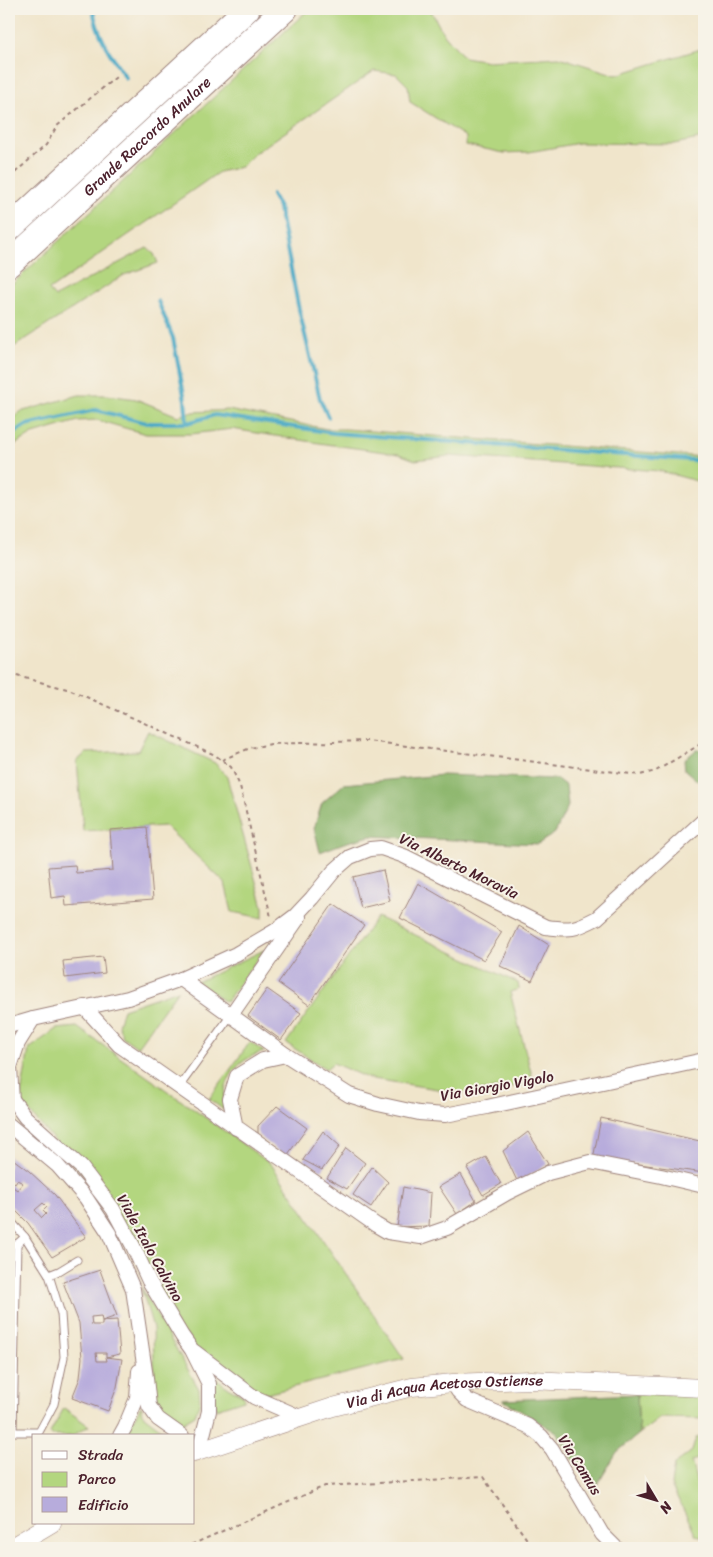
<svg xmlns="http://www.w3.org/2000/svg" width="713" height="1557" font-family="Sriracha,sans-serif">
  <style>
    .green { fill: #b3d67f; stroke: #7e7a55 }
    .forest { fill: #8eb76e; stroke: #6c6b4c }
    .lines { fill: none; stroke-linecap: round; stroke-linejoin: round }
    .stream { stroke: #46a8c5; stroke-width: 4 }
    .building { fill: #b7acdc; fill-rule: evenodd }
    .service-casing { stroke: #9d827b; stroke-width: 9 }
    .minor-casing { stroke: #9d827b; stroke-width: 16 }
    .tertiary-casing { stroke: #9d827b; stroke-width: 19 }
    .motorway-casing { stroke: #9d827b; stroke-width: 27 }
    .path { stroke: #9d827b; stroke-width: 2; stroke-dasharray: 4 4; stroke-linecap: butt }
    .service { stroke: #fff; stroke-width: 7 }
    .minor { stroke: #fff; stroke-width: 14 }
    .tertiary { stroke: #fff; stroke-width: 18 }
    .motorway { stroke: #fff; stroke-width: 25 }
    .labels { text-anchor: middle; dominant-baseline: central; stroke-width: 4; stroke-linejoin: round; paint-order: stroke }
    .street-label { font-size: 15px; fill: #4a1f2b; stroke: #f7f3e8 }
  </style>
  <rect width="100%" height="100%" fill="#f7f3e8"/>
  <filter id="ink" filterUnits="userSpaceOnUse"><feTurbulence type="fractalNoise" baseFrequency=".02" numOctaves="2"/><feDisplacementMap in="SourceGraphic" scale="10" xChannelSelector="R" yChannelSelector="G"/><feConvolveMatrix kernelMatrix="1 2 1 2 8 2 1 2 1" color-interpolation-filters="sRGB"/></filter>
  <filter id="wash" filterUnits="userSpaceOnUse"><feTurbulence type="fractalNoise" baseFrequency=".0096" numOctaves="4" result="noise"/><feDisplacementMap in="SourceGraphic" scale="20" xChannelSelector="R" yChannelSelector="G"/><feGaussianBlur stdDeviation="1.12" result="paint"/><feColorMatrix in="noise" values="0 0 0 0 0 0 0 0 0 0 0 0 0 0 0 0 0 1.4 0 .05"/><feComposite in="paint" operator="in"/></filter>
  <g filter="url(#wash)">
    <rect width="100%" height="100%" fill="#f0e5cb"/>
    <g class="green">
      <path d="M309,9H430L443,33L464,57L488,61L559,57L616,75L704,48V138L674,144L579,143L529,152L504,153L466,145V137L410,102L408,86L396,74L374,71L255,153L241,167L219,172L49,290L55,297L147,248L154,254L158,263L124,275L9,350V287Z"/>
      <path d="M79,395H107L136,399L178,416L193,412L228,410L327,429H345L704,457V483L660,471L450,456L415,460L399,454L319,443L232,429L191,434H146L97,420L78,421L33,434L9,448V422L20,412Z"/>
      <path d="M148,731L215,763L227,777L263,907V918L232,912L225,883L165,826L83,831L77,761L86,753L138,751Z"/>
      <path d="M377,917L518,983L519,989L510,992L534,1084L463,1093L367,1078L333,1063L326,1069L286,1043Z"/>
      <path d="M264,950L226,1002L197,982Z"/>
      <path d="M178,990L137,1047L123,1037L118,1025L123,1009Z"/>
      <path d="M77,1027L271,1164L404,1359L254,1397L182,1336L113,1209L20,1101L29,1049L56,1029Z"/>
      <path d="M250,1042L264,1052C236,1058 221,1083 224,1110L209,1099Z"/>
      <path d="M141,1287L199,1389L200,1401L195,1415L182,1423L172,1422L158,1412L155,1403L153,1328Z"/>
      <path d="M211,1372L224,1385L244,1396V1400L216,1409L209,1375Z"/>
      <path d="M637,1394L704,1395V1419L660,1418L639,1434Z"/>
      <path d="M141,1406L144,1416L169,1435L124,1436Z"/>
      <path d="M64,1408L89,1426L72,1436H52L50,1433Z"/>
      <path d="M704,1436V1457L691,1461L704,1510V1537L696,1535L671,1485L674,1465L692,1451L696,1438Z"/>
    </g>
    <g class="forest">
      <path d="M704,749V783L699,782L685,770L684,760L696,750Z"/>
      <path d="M442,775L557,779L566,786L568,806L555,833L538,844L370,836L344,843L320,852L314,828L322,803L344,784Z"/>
      <path d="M637,1394L639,1434L617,1452L593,1492L557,1433L503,1400Z"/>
    </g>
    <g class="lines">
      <g class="stream">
        <path d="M93,9C97,35 111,56 126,78"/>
        <path d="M272,195L279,208L298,305L320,399L328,417"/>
        <path d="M158,301L173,338L185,400L187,423"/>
        <path d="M9,436L26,425L96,410L147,423H187L215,415L334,433L704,461"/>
      </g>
    </g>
    <g id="blocks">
      <g class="building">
        <path d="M147,827L153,899L66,906L65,896L51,898L48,867L75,865L76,873L113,870L110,830Z"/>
        <path d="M383,870L390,901L361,908L353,877Z"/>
        <path d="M418,883L502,932L484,960L400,918Z"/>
        <path d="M333,904L364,925L309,1005L278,983Z"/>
        <path d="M519,926L549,945L532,981L500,966Z"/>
        <path d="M103,957L105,973L65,978L63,961Z"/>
        <path d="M267,989L301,1013L281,1040L248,1016Z"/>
        <path d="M277,1106L307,1128L286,1157L258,1135V1126Z"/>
        <path d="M601,1118L704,1142V1173L632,1163L630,1167L593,1159Z"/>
        <path d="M323,1131L340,1146L322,1170L303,1160Z"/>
        <path d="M528,1132L548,1164L518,1183L503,1151Z"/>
        <path d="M346,1148L365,1163L347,1189L327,1178Z"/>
        <path d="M9,1156L29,1171L55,1195L86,1237L52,1257L28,1223L9,1204V1184L17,1190L23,1183L17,1180L15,1183L10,1180L9,1181ZM43,1203L47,1207L43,1211L46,1214L42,1218L35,1210Z"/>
        <path d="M486,1157L501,1184L483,1195L467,1168Z"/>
        <path d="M372,1167L388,1182L371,1207L353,1195Z"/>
        <path d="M461,1174L476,1201L457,1214L439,1187Z"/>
        <path d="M403,1187L431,1193L429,1226L397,1227Z"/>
        <path d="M100,1270L117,1316L102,1321L101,1316L91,1317L92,1325H102V1321L117,1320L120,1354L106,1357V1353H96L97,1361H107L106,1357L122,1359L117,1387L108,1411L72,1398L80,1378L82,1358L79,1323L63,1282Z"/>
      </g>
    </g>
  </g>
  <g filter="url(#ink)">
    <use href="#blocks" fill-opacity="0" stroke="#9d827b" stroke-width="1"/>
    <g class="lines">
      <g class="service-casing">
        <g id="service">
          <path d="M179,1087L231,1015"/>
          <path d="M9,1219L25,1237L49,1275L59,1271L77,1260"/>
          <path d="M25,1237L17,1244L13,1432H39L54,1404L64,1357L61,1314L49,1275"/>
          <path d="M9,1244H17"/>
        </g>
      </g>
      <g class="minor-casing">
        <g id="minor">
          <path d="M181,979L286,1055L349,1095L378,1104L419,1113L445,1115L487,1107L704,1060"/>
          <path d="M84,1007L119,1045L376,1225L388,1232L421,1237L447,1228L507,1193L548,1173L590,1162L661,1176L704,1186"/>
          <path d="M231,1015L299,917"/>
          <path d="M9,1026L33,1019L128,998L181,979L236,954L275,931L295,916L312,898L334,871L350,857L370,849L381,848L404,856L546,927C571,930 574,930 597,918L704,820"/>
          <path d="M9,1095L25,1117L81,1167L113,1209L133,1246L149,1281L182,1336L192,1350L209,1384V1411L199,1451L194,1446"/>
          <path d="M12,1102L10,1067L18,1043L33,1019"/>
          <path d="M9,1125L57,1165L86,1198L109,1233L133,1289L146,1378L149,1406L158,1419L182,1436"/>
          <path d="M236,1128L230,1099L237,1076L263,1060L286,1055"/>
          <path d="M195,1352L254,1397L302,1418"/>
          <path d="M453,1383L458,1391L467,1400L528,1426L541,1436L552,1449L602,1534L616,1548"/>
          <path d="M120,1436L125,1427L137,1398L139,1371"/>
        </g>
      </g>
      <g class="tertiary-casing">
        <g id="tertiary">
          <path id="s1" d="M194,1453L333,1407L412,1387L453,1383L531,1380L704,1388"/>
          <path d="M10,1548L52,1523"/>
        </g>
      </g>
      <g class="motorway-casing">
        <g id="motorway">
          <path d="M9,229L247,9"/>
          <path id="s2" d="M9,264L285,9"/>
        </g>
      </g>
      <g class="path">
        <path d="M9,178L46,145L57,126L116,77"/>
        <path d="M9,674L71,690L215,755L231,767L240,786L271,917"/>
        <path d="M222,760L250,748L271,744L367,741L640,775L656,771L704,742"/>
        <path d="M184,1548L325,1486L483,1477L533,1548"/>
      </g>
      <use href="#service" class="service"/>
      <use href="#minor" class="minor"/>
      <use href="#tertiary" class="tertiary"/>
      <use href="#motorway" class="motorway"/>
    </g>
  </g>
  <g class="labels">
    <g class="street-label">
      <text stroke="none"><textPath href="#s2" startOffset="188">Grande Raccordo Anulare</textPath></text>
      <text transform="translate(459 866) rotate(26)">Via Alberto Moravia</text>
      <text transform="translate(497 1086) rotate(-10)">Via Giorgio Vigolo</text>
      <text transform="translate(150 1248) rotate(61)">Viale Italo Calvino</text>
      <text stroke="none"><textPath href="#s1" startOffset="260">Via di Acqua Acetosa Ostiense</textPath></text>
      <text transform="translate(580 1465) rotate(58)">Via Camus</text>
    </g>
  </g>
  <rect width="713" height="1557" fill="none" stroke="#f7f3e8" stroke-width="30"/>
  <rect x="32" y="1434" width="162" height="90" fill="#f7f3e8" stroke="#b29e9c"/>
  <rect x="42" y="1451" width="25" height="8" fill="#ffffff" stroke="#b29e9c"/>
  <text x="78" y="1460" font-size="15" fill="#4a1f2b">Strada</text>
  <rect x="42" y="1472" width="25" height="15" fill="#b3d67f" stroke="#b29e9c"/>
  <text x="78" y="1484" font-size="15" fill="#4a1f2b">Parco</text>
  <rect x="42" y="1497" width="25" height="15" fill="#b7acdc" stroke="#b29e9c"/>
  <text x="78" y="1510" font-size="15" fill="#4a1f2b">Edificio</text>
  <g transform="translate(656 1500) rotate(128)" stroke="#f7f3e8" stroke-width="4" paint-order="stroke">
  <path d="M0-4L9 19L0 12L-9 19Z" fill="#4a1f2b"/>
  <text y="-8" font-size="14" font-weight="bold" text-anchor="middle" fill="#4a1f2b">N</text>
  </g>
</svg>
